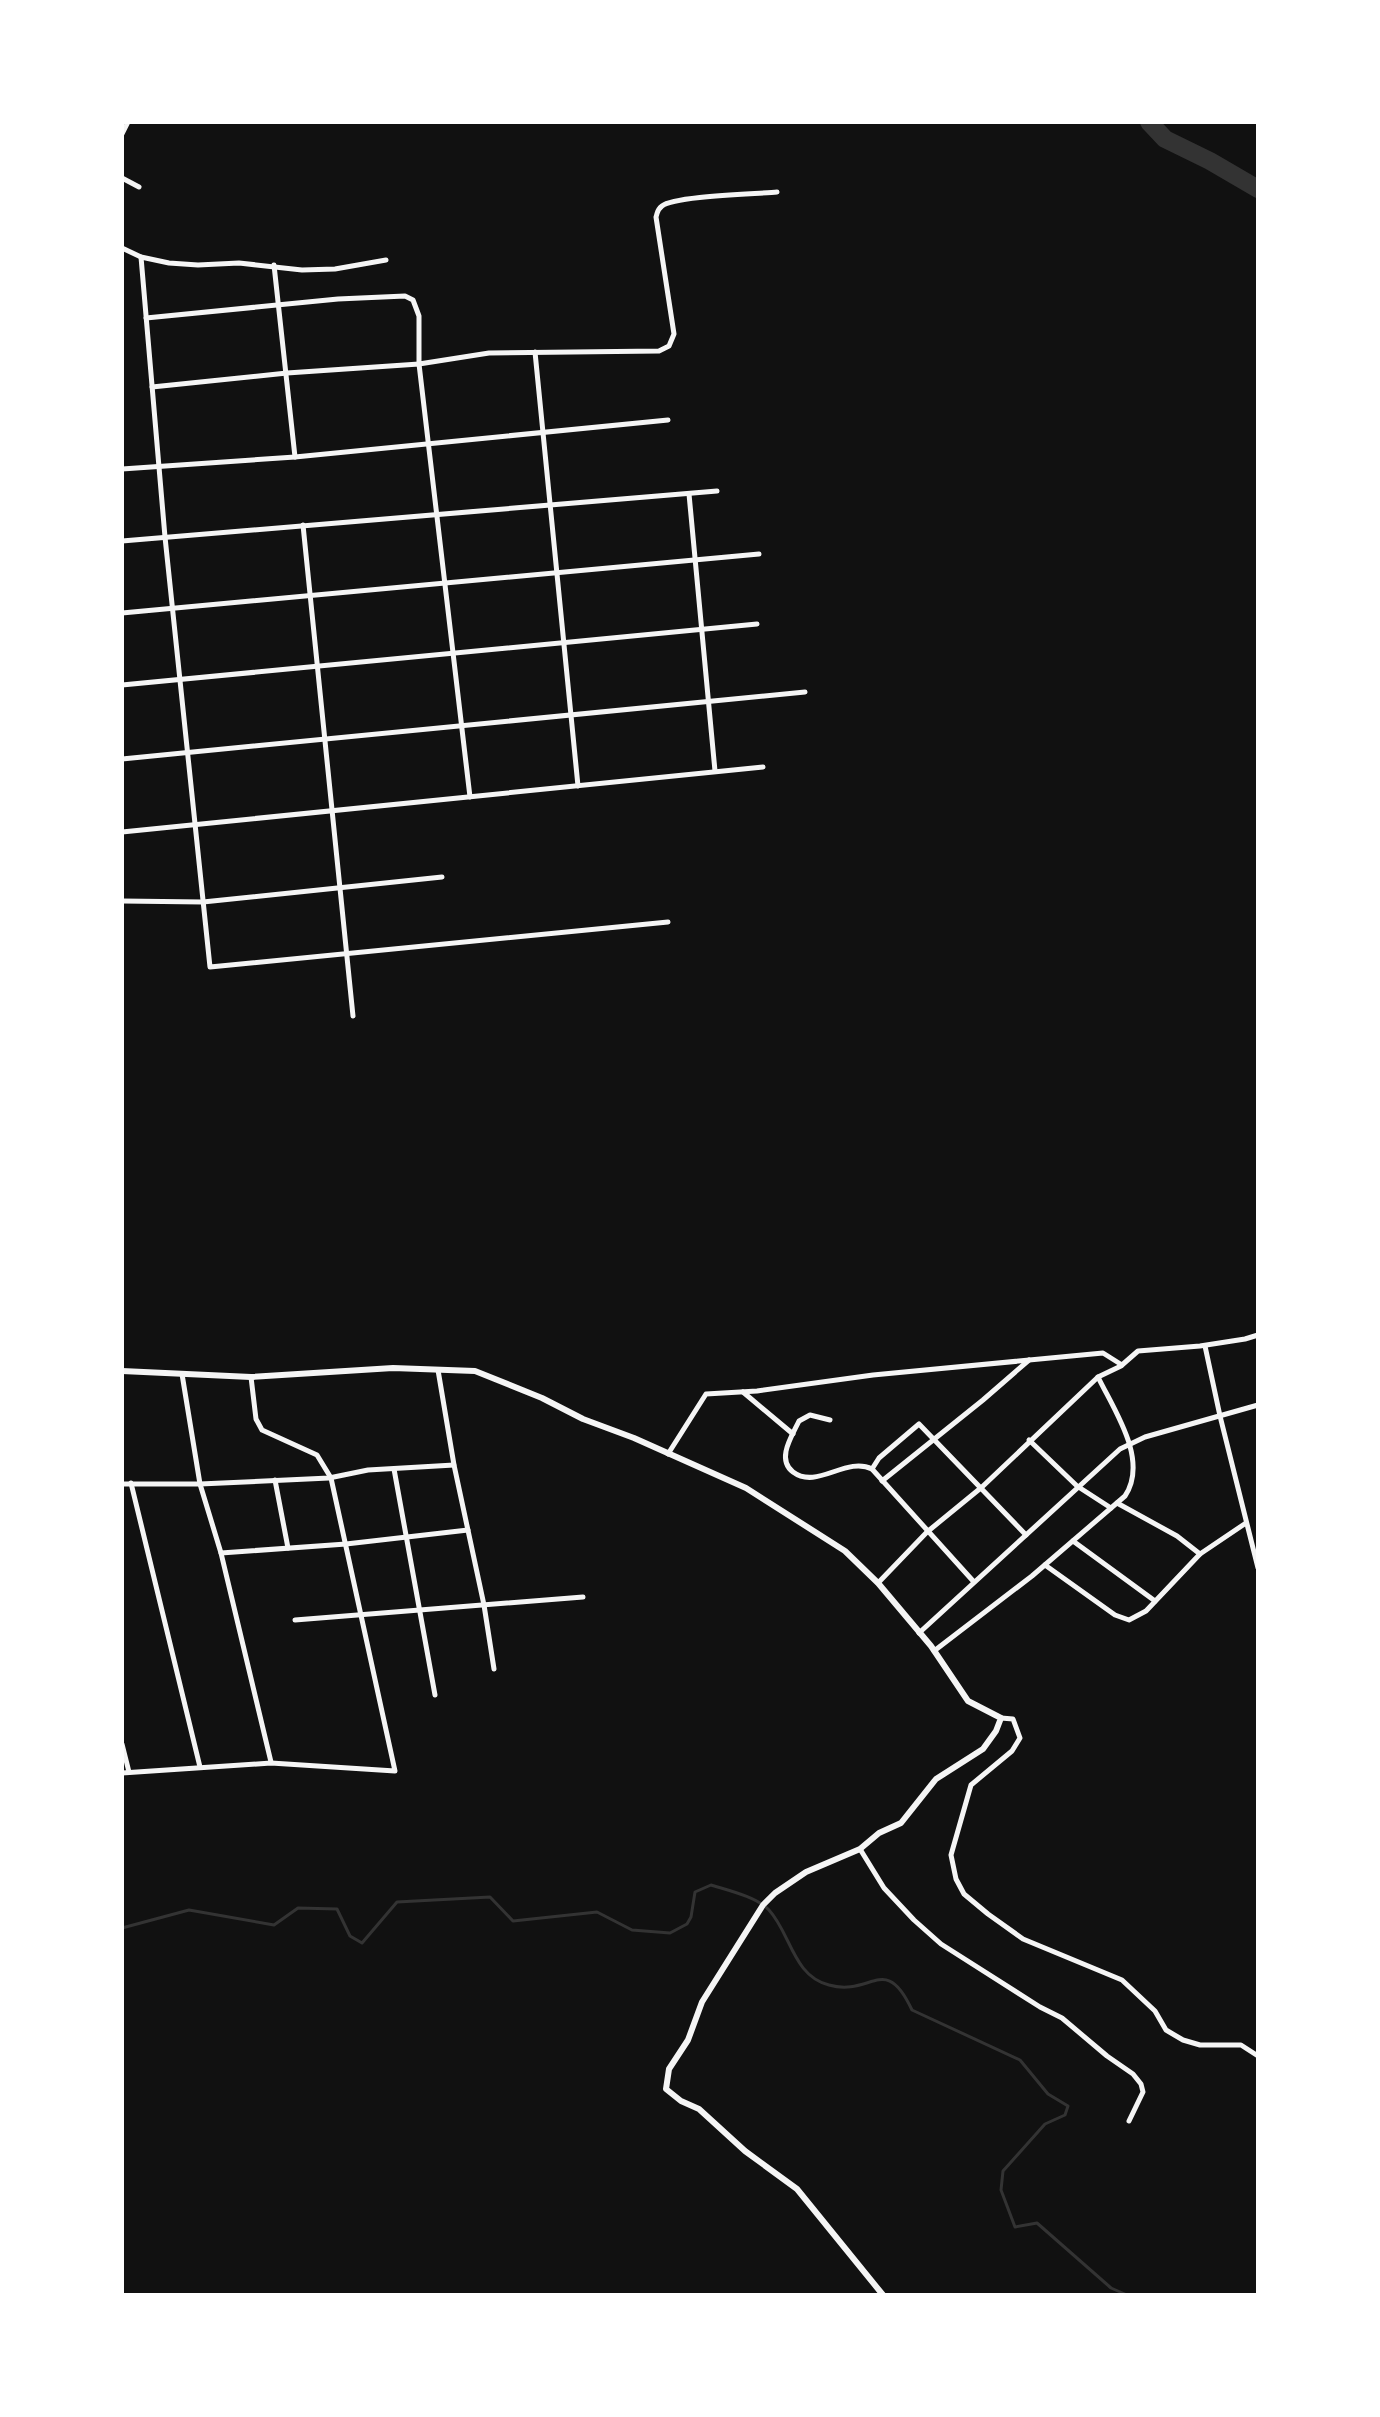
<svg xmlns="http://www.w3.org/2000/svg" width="1380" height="2417" font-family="Raleway,sans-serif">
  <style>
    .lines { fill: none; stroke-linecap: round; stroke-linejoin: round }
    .stream { stroke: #333; stroke-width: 3 }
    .river { stroke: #333; stroke-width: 18 }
    .minor { stroke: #f5f5f5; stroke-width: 5 }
    .tertiary { stroke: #f5f5f5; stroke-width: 6 }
  </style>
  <rect width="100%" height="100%" fill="#111"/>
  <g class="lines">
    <path class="stream" d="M122,1928L189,1910L274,1925L298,1908L337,1909L350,1936L362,1943L397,1902L490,1897L513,1921L597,1912L632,1930L670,1933L687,1924L691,1917L695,1892L711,1885C727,1890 757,1897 769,1910C791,1934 793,1976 829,1985C872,1997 885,1952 912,2010L1020,2060L1048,2094L1068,2106L1065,2115L1045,2124L1003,2171L1001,2190L1015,2227L1037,2223L1111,2288L1127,2295"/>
    <path class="river" d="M1149,122L1165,139L1210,161L1258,189"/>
    <g class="minor">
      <path d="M122,134L128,122"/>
      <path d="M122,178L139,187"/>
      <path d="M122,248L141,257L169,263L198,265L239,263L302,270L335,269L386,260"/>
      <path d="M141,257L165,537L210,967L668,922"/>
      <path d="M274,265L295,457"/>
      <path d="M146,318L338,299L405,296L413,300L419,316V364L489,353L659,351L669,346L674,334L656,217C658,211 657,210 662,206C674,196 757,194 777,192"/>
      <path d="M535,352L578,786"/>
      <path d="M152,387L287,373L419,364L470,797"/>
      <path d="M122,469L295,457L668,420"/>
      <path d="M689,494L715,771"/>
      <path d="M303,525L353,1016"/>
      <path d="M122,541L717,491"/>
      <path d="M122,613L759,554"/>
      <path d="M122,685L757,624"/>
      <path d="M122,759L805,692"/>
      <path d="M122,832L763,767"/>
      <path d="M122,901L203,902L442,877"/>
      <path d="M1205,1346L1220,1416L1258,1568"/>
      <path d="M438,1370L454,1465L484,1605L494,1669"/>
      <path d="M182,1374L200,1484L221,1553L271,1762"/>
      <path d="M743,1392L793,1434"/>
      <path d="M830,1420L810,1415L799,1421C792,1436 776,1459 793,1472C817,1490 846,1456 872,1469"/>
      <path d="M1029,1440L1077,1486L1111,1508"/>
      <path d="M668,1454L706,1394L757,1391L873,1375L1103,1353L1122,1365L1138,1351L1200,1346L1245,1339L1258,1335"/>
      <path d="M394,1469L435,1695"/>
      <path d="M275,1480L288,1548"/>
      <path d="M882,1481L983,1400L1029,1360"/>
      <path d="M131,1483L200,1767"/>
      <path d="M122,1484H200L329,1478L368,1470L454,1465"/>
      <path d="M1117,1503L1177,1536L1200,1554"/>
      <path d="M1073,1541L1155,1601"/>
      <path d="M221,1553L346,1544L468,1530"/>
      <path d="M1045,1565L1115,1615L1129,1620L1146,1611L1200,1554L1246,1523"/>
      <path d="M974,1582L872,1469L879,1458L919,1424L1026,1535"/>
      <path d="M878,1583L927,1532L982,1487L1098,1377L1121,1366"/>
      <path d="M295,1620L583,1597"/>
      <path d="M919,1633L1120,1449L1145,1437L1258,1405"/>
      <path d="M934,1651L1032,1576L1125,1496C1149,1460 1114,1410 1098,1377"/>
      <path d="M1001,1718L1013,1719L1020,1738L1012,1751L971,1785L951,1855L956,1879L964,1894L988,1914L1023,1939L1122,1980L1155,2011L1166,2030L1183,2040L1200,2045H1241L1258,2056"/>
      <path d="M122,1744L129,1772"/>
      <path d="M122,1773L271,1763L395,1771L331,1478L317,1455L262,1430L256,1419L251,1377"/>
      <path d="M860,1849L884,1888L914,1920L941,1944L1040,2007L1062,2018L1107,2056L1133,2074L1141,2084L1143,2092L1129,2121"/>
    </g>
    <path class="tertiary" d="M122,1371L251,1377L393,1368L475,1371L542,1398L583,1419L634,1438L746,1488L845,1551L878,1583L931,1646L968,1701L1001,1718L996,1731L983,1749L936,1779L901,1823L879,1833L860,1849L806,1872L775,1893L763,1905L702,2002L688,2040L669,2069L666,2089L681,2101L699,2109L745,2151L797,2189L883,2295"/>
  </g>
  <rect width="1380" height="2417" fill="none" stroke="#ffffff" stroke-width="248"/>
</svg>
